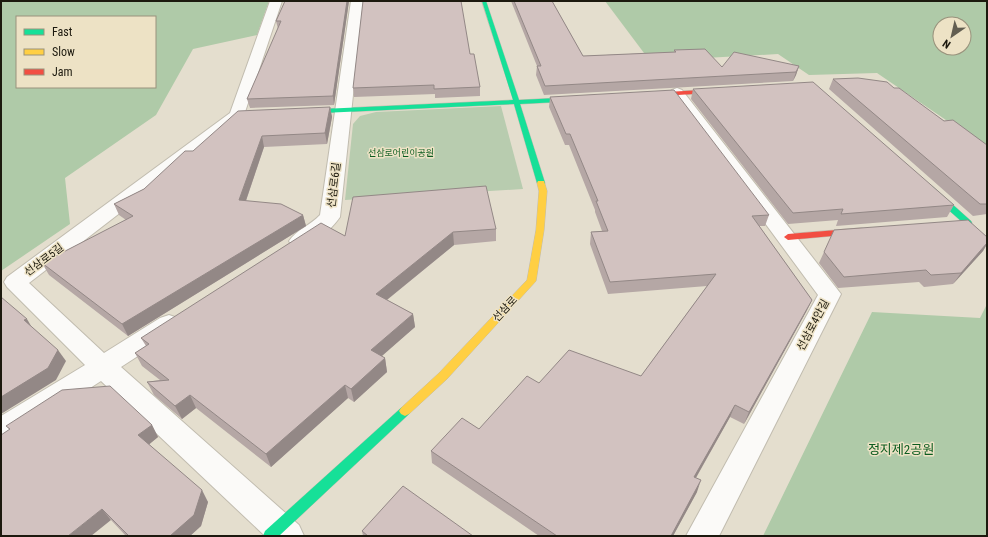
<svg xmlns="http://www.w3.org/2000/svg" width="988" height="537" font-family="'Roboto Condensed','Noto Sans KR',sans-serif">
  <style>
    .green { fill: #b8ccaf }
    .forest { fill: #afcaa8; fill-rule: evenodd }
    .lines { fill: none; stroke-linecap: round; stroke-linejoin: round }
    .street-casing { stroke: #c1bcaf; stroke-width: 2 }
    .fast-casing { stroke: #c1bcaf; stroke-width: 1 }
    .slow-casing { stroke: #c1bcaf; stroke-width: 1 }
    .jam-casing { stroke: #c1bcaf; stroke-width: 1 }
    .street { fill: #fbfaf8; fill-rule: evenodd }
    .fast { fill: #16e098; fill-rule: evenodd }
    .slow { fill: #ffcf43; fill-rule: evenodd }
    .jam { fill: #f24e42; fill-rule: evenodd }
    .wall { fill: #b5a7a5 }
    .shaded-wall { fill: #938886 }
    .building { fill: #d2c2c0; stroke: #938886 }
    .labels { text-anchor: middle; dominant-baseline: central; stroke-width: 3; stroke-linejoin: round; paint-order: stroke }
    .far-park-label { font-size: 9px; fill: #0b5c1f; stroke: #ede2c5 }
    .street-label { font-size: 11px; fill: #1c190e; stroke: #ede2c5 }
    .near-park-label { font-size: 13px; fill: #0b5c1f; stroke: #ede2c5 }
  </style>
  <rect width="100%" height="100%" fill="#e4dece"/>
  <path class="green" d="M501,106L523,189L345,200L353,124L360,116L376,112Z"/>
  <g class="forest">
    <path d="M1,1H269L257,35L193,49L156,115L65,178L70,224L1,271ZM17,17H155V87H17Z"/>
    <path d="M605,1H987V148L877,73L809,75L778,54L650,61ZM940,24H964V48H940Z"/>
    <path d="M987,304V536H763L872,312L980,318Z"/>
  </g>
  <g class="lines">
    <g class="street-casing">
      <g id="street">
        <path d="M270,1H282L243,118L29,283L104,353L160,318L169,315L178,318L181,324L178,330L121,367L299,525L304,536H265L101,381L11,439L1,443V416L85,365L7,287L4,282L7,277L230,113Z"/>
        <path d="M351,1H363L340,217C330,231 310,250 292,246L289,241C296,230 311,225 320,215Z"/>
        <path d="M677,88L682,90L841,294L719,536H686L818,295L669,93L672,90Z"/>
      </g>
    </g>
    <g class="fast-casing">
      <g id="fast">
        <path d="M482,1H486L519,100L578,97L581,99L578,101L520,104L545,183L544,185H541L537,183L514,104L301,114L298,112L301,110L513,100Z"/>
        <path d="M926,186H932L971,221L972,223L971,225L939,227L938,225L939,223L961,221L926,190L925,188Z"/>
        <path d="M405,406L409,408L411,411L409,414L279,536H263L265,531L401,408Z"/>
      </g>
    </g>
    <g class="slow-casing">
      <path id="slow" d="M538,181H544L547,191L544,230L536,281L447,379L409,414L405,416L401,414L399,411L401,408L439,373L527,280L536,230L539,191L537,183Z"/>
    </g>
    <g class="jam-casing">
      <g id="jam">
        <path d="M722,89L724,90V92L647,97L644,95L647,93Z"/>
        <path d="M862,228L865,229L866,231L865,233L788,240L784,237L788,234Z"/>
      </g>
    </g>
    <use href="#street" class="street"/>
    <use href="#fast" class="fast"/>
    <use href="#slow" class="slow"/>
    <use href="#jam" class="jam"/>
  </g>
  <g class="wall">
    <path d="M285,1H349L334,105L250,108L247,99L278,29L276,21Z"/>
    <path d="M511,1H552L583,56L674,52V50L722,67L799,66L796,75L793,81L544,95L536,75L537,66Z"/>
    <path d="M470,54L480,87V96L435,98V94L354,97L353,88Z"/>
    <path d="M833,79L894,88L944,121L987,145V214L973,216L829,89Z"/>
    <path d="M693,89L954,205L947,217L836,226L838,220L788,224L691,99Z"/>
    <path d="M550,97L769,215L765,226H759L812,300L806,312L744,424L730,417L696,478L697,492L673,536H539L432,463L431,451L479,429L539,383L641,376L707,286L608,294L590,244L591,232L602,231L595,212V210L569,145H565L549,107Z"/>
    <path d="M330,107L332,117L327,144L264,147L246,201L303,215L306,226L128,336L49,275L42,263L126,220L119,215L114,204L144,189L193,151Z"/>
    <path d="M496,229V241L454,245L387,300L413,314L415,327L381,356L385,358L387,372L354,402L348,398L271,467L196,408L182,419L154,395L147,382L160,380L142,366L135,353L146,346L141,338L345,236Z"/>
    <path d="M987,237V244L983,251L953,284L924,287L919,282L838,288L819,263L824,252Z"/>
    <path d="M152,425L158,437L149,444L208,502L201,526L190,536H126L111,520L9,429L6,426Z"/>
    <path d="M362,531L473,536H363Z"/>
  </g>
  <g class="shaded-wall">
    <path d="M347,1H349L334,105L333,96Z"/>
    <path d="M799,66L796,75L793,81L796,72Z"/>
    <path d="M330,107L332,117L327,144L325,133Z"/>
    <path d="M262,136L264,147L242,212L239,200Z"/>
    <path d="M303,215L306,226L128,336L122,324Z"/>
    <path d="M453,232L454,245L378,307L376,294Z"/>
    <path d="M987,243V244L983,251L953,284L961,273Z"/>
    <path d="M812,300L806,312L744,424L749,412Z"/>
    <path d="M413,314L415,327L374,363L371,350Z"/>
    <path d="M27,319L34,331L24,320Z"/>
    <path d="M58,350L66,361L56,380L1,414V397Z"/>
    <path d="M385,358L387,372L354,402L351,389Z"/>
    <path d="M345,385L348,398L271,467L266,454Z"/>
    <path d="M190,395L196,408L182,419L175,406Z"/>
    <path d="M735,405L730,417L690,488L694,477Z"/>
    <path d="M152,425L158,437L146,447L138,435Z"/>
    <path d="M701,480L697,492L673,536H671Z"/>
    <path d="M202,490L208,502L201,526L190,536H170Z"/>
    <path d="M102,509L111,520L91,536H68Z"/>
  </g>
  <g class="building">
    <path d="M285,1H347L333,96L247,99L281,21H276Z"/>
    <path d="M363,1H461L470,54H474L480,87L434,89V85L353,88Z"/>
    <path d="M514,1H552L583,56L676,52L674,50L705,49L722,67L734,52L799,66L796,72L545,86L537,66H541Z"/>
    <path d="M858,78L887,82L894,88H899L944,121L953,120L987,145V204H980L833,79Z"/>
    <path d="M813,82L954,205L841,214L843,209L793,213L693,89Z"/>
    <path d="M674,90L769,215L752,216L812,300L749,412L735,405L694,477L701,480L671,536H557L431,451L462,418L479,429L527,376L539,383L569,350L641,376L716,274L610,282L591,232L608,231L596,201H598L570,134H566L550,97Z"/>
    <path d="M330,107L325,133L262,136L239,200L281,204L303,215L122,324L42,263L133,216L114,204L144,189L185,151H193L238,111Z"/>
    <path d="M486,186L496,229L453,232L376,294L413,314L371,350L385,358L351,389L345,385L266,454L190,395L175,406L147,382L169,380L135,353L149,344L141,338L321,223L345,236L353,197Z"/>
    <path d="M968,220L987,237V243L961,273L931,275L926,270L844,277L824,252L834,230Z"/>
    <path d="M1,297L27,319L24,320L58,350L48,368L1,397Z"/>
    <path d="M110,386L152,425L138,435L202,490L194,515L170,536H129L102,509L68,536H1V435L10,429L6,426L62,390Z"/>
    <path d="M403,486L473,536H368L362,531Z"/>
  </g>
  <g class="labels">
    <g class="far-park-label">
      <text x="401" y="153">선삼로어린이공원</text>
    </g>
    <g class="street-label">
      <text transform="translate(334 185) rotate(-83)">선삼로6길</text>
      <text transform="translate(44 260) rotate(-37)">선삼로5길</text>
      <text transform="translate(505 309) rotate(-47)">선삼로</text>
      <text transform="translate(813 325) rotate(-62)">선삼로4안길</text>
    </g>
    <g class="near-park-label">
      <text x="901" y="449">정지제2공원</text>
    </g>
  </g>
  <rect width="988" height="537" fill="none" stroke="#1c190e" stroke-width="4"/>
  <rect x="16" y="16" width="140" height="72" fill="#ede2c5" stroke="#99927c"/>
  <rect x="24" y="29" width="20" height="6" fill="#16e098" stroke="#99927c"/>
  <text x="52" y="36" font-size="12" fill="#1c190e">Fast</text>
  <rect x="24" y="49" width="20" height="6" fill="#ffcf43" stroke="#99927c"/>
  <text x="52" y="56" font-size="12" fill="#1c190e">Slow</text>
  <rect x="24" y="69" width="20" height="6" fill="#f24e42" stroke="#99927c"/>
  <text x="52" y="76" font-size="12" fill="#1c190e">Jam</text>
  <g transform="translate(952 36) rotate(214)"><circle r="19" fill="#ede2c5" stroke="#99927c"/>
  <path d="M0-3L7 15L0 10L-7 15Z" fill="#625e51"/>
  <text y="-6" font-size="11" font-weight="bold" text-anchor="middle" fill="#1c190e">N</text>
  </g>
</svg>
